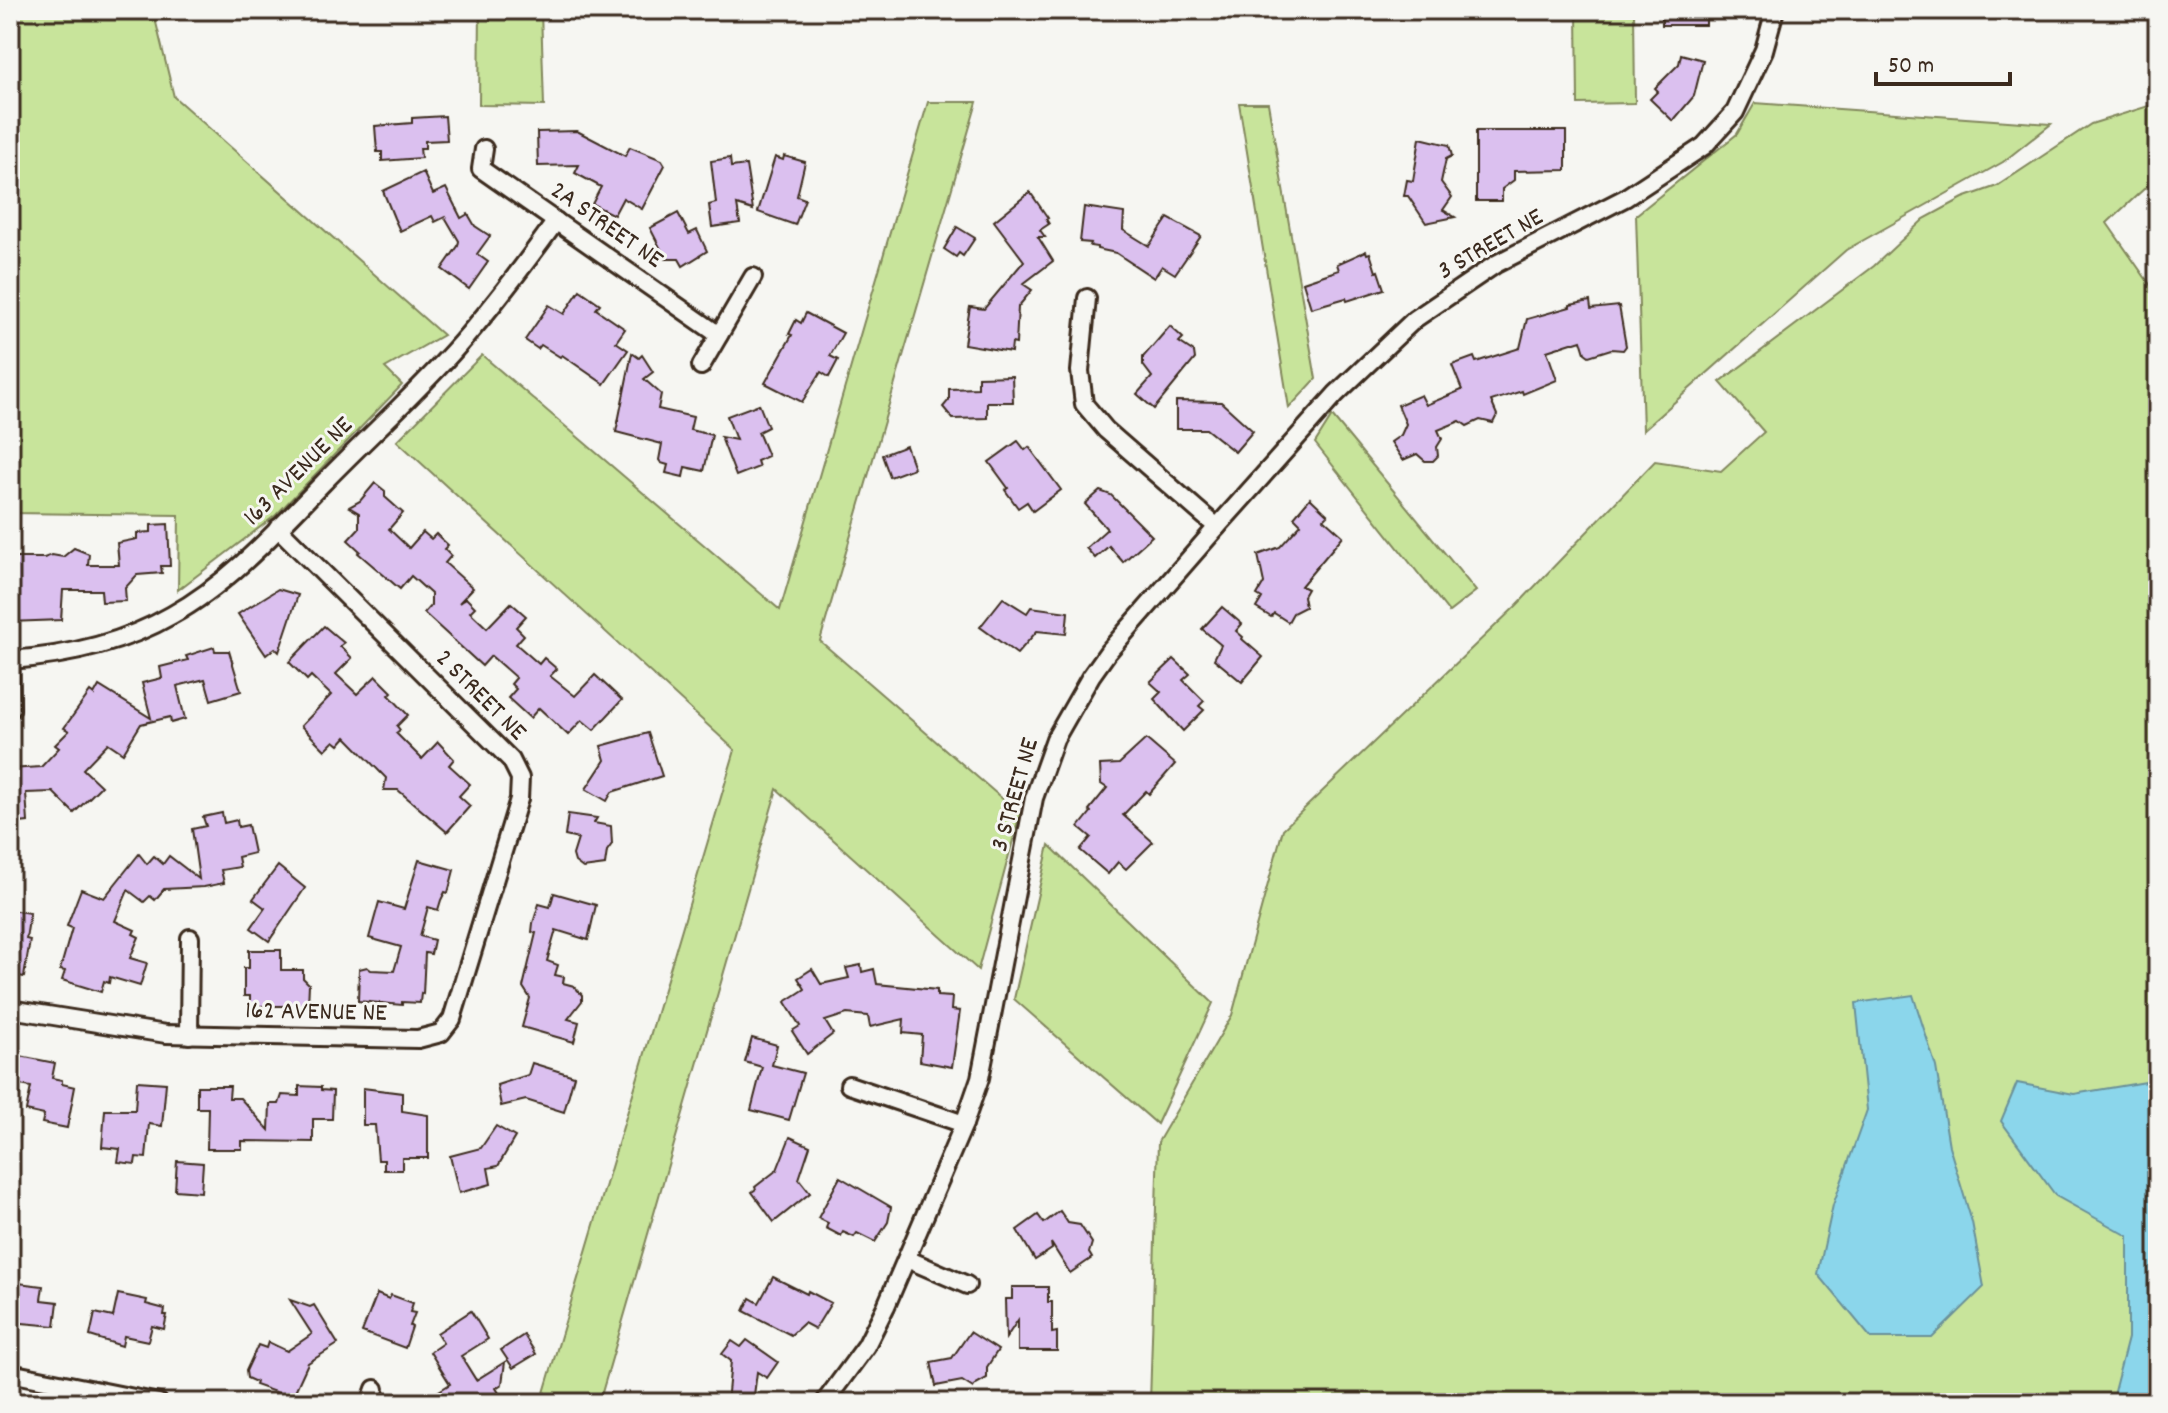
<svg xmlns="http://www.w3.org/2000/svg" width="2168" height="1413" font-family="Dekko,sans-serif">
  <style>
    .green { fill: #c8e49b; stroke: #82875c; stroke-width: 2 }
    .water { fill: #8bd6eb; stroke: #6b9199; stroke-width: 2 }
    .building { fill: #dbc0ef; stroke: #3b2a1e; stroke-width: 2 }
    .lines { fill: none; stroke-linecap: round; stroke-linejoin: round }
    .minor-casing { stroke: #3b2a1e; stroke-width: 22 }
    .minor { stroke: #f6f6f2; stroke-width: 16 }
    .labels { text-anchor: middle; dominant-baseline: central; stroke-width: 6; stroke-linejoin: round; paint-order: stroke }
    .street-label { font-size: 26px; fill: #3b2a1e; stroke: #f6f6f2 }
  </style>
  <rect width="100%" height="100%" fill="#f6f6f2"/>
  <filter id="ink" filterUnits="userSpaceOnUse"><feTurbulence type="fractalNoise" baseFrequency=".0125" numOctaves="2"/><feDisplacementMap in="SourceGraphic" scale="16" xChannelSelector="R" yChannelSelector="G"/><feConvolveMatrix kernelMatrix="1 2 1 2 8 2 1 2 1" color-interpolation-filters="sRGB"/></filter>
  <g filter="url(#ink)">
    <g class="green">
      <path d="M10,10H153L174,97L443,335L385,368L402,385L276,515L178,590L179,515L10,513Z"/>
      <path d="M480,10H541L544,106L479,105Z"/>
      <path d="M1577,10H1634L1635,103L1578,104Z"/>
      <path d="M928,102H977L820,641L1020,814L978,970L777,789L599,1403H541L735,750L397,441L482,355L780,610Z"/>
      <path d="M1239,103H1268L1316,379L1289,408Z"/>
      <path d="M1755,103L2051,124L2003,162L1846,250L1643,430L1636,215L1737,134Z"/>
      <path d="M2158,103V176L2107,223L2158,296V1403H1150L1158,1142L1232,1015L1283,829L1517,605L1655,461L1721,471L1764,432L1720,382L1874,266L1924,219L1963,198L1997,186L2091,124Z"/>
      <path d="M1332,416L1476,591L1449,612L1315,443Z"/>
      <path d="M1049,845L1213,1003L1157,1124L1014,999Z"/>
    </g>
    <g class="water">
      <path d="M1913,995L1936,1067L1949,1146L1972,1222L1984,1287L1932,1338H1871L1818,1274L1833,1205L1867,1110L1856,1003Z"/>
      <path d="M2158,1080V1403H2111L2128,1338V1236L2056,1196L2001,1121L2017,1083L2074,1094Z"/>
    </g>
    <g class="building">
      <rect x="1662" y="10" width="44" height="15"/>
      <path d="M1681,54L1703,60L1694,96L1673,121L1650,99L1658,91L1655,88L1679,64Z"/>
      <path d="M445,116L447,140L425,141V148H420L421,158L382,161V152H377L375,126L412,123V118Z"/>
      <path d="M577,131L625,156L630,147L662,160L665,165L642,209L623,198L614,215L592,204L601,187L575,173L579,165L538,166L537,132Z"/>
      <path d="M1476,131H1566V170L1514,171V180L1502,189V201H1476Z"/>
      <path d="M1420,138L1449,145L1452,156L1446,159L1441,182L1452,197L1443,210L1455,217L1426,223L1408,196H1404L1407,180L1413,181Z"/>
      <path d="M784,156L805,162L797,196L805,199L795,225L758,212L775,157L783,160Z"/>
      <path d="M730,158L731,167L746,165L753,210L737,205L740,223L712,227L709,205L716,203L711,161Z"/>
      <path d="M423,172L433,194L446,188L461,218L468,214L475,226L490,236L477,254L488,262L469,289L442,269L458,246L459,241L445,217L435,222L432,216L400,231L394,218L383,191Z"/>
      <path d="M1030,192L1048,218L1046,219L1049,224L1040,230L1045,237H1038L1053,261L1023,284L1032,290L1018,307L1016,344L1012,343L1011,352L964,344L970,307L984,309L1024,261L994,221Z"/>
      <path d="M1084,207L1124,213L1123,230L1149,246L1168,218L1201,236L1175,274L1162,266L1154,278L1116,253L1097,249V247L1090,246L1091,243L1080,242Z"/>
      <path d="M678,213L689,234L697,230L707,251L683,266L679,259H666L650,228Z"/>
      <path d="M957,227L975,238L963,256L959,253L956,257L944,249Z"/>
      <path d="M1366,251L1367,254L1370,253L1376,272L1378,271L1384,289L1347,301L1346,298L1311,308L1303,282L1339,270L1337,264Z"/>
      <path d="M580,290L600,304L596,309L625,329L616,342L628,350L604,384L562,355L560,357L541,345L538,349L525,340L549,305L564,314Z"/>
      <path d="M1590,301L1591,309L1619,306L1626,346L1623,350L1611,349L1589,356L1585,353L1581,340L1547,351L1557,380L1523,394L1522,391L1491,401L1497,415L1493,423L1480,420L1467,426L1460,421L1438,430L1442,439L1437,447L1438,456L1433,461H1425L1417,454L1403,460L1391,442L1401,435L1406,424L1398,405L1421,395L1426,405L1462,390L1452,365L1474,357L1476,362L1520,348L1527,319L1570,307V305Z"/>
      <path d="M806,313L843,333L830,356L838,360L829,377L821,372L802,402L765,383L792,335L789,334L796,320L801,323Z"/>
      <path d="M1170,326L1183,338L1179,342L1194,352L1195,359L1154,409L1137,394L1152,377L1143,365V357Z"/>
      <path d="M632,353L639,358L642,355L653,372L644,379L661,394L658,409L693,417L690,430L712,435L704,471L685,467L683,477L666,473L668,465L661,463L659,460L662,444L616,432Z"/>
      <path d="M1012,376L1013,402H987V418L953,419L943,407L949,400V389L978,388V377Z"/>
      <path d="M1176,401L1221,402L1253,431L1235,452L1206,429H1176Z"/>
      <path d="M759,404L768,427L758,432L768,456L757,461L759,467L736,476L721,437L736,440L727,416Z"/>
      <path d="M1018,441L1025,450L1029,447L1061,490L1033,511L1027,502L1018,508L1005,490L1008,488L989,462Z"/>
      <path d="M906,446L914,468L890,477L882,455Z"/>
      <path d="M375,483L385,491V497L403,513L389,529L409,548L423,532L431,539L436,534L448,545L444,549L451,556L445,563L473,588L459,603L466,598L475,607L470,612L487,628L511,603L526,616L516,627L524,635L516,644L539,664L544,658L557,669L550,676L575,696L595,675L622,700L594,730L582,720L568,735L539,708L530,718L508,698L516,689L511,684L516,678L491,656L482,666L424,613L431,605V594L411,576L400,589L358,553L360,551L348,540L359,528V513L349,507L360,501Z"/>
      <path d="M1100,491L1111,495L1152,536L1123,562L1109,546L1095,558L1086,548L1107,529L1085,504Z"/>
      <path d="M1310,498L1328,515L1324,519L1343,536L1301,586L1307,589L1303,596L1305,607L1293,613L1288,622L1274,613L1271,617L1256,608L1262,598L1257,595L1264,583L1258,555L1280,547L1301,524L1294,517Z"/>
      <path d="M168,524L170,566H161L162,573L137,575L125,588L126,601L102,602L101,590H63L61,620L10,622V558H44L52,555L63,557L74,548L89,554L88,565H119L117,543L137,539V533L151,532V525Z"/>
      <path d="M278,589L298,595L279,652L275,648L266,655L238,614Z"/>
      <path d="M1003,598L1027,613L1031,607L1068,612L1066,634L1037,631L1017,654L980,627Z"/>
      <path d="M1222,607L1242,624L1236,631L1243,637L1242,639L1263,657L1242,682L1214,659L1221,645L1202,629Z"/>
      <path d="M324,626L344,643L340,646L352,658L336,674L357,694L376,676L392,692L389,695L408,715L397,726L400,730L396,733L422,759L438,742L454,759L449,765L470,784L459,796L470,806L447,832L398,790H384L386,778L346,737L339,745L334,741L325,750L301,726L331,695L311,676L307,680L289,662Z"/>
      <path d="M214,647L215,651H229L241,691L211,700L205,679L177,686L185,719L171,723L170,717L141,724L123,753L108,743L83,769L101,786L74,813L53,792L26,793L28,822L10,824V769L41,767L59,748L55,745L69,731L64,728L90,692L94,695L99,686L151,718L142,683L162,678L160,667L188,660L186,656Z"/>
      <path d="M1174,659L1190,674L1183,680L1204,701L1199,706L1204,710L1183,731L1154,699L1161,692L1150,682Z"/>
      <path d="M648,733L662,776L612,792L607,801L586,789L605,760L601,746Z"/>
      <path d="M1146,739L1175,764L1149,794L1146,791L1123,815L1153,842L1126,869L1118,862L1108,874L1080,850L1091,837L1079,827L1091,812L1089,810L1107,788L1101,784L1100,765L1119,764Z"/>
      <path d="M222,813L224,823L237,820L238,827L248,825L254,853L238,857L240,867L221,870L224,883L204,887L164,889L155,900L150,896L144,902L128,890L115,921L135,930L133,934L139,937L130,958L147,963L140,986L110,977L109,983L104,981L101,992L62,980L65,971L60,970L72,928L67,926L81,889L104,898L139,854L147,864L154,856L163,864L169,856L199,879L192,829L206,826L203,817Z"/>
      <path d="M568,814L597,818L594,823L611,826L612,844L607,851L605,865L583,868L575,862L573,855L578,839L565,836Z"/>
      <path d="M419,860L454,870L448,893L445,892L441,900L438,910L428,907L420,936L434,940L431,954L425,953L423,994L421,993L420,1003L402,1002V1005L358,1001L359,969L367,967L371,970L394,971L401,947L369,938L379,902L404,909Z"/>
      <path d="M278,866L305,888L269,941L251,928L265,908L253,899Z"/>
      <path d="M554,893L596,905L588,940L556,930L547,961L558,965L555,975L564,977L563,983L574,986L582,995V1001L568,1019L579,1022L574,1042L522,1027L530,998L523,987L536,933L532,932L533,923L539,904L550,907Z"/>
      <path d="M10,910L30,913L26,939L30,940L24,977L10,974Z"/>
      <path d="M249,950H281V970H303V978L309,984L308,1006H250V996H244V968H249Z"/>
      <path d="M861,965L862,972L874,969L877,984L937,990V996L952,997L951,1010L960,1011L952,1067L920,1061L922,1035L903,1033L904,1019L870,1027L868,1016L847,1014L825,1021L833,1034L807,1054L792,1031L800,1026L785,1002L805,989L798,978L812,969L821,984L849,978L846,968Z"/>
      <path d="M752,1038L777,1045L772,1065L803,1073L789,1120L751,1110L762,1067L745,1062Z"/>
      <path d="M20,1056L55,1063L52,1078L62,1080V1084L75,1087L67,1128L42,1123L44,1115L26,1111L31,1087L14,1084Z"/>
      <path d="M532,1063L574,1076L564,1112L526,1100L501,1106L497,1085L528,1075Z"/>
      <path d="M137,1081L166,1083L162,1126L149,1124L146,1158L136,1157L135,1164L118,1162L120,1149L102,1147L105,1110H135Z"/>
      <path d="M197,1086H230L229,1098H240L269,1130L270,1104H279L282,1095L299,1096V1086L321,1087V1090L333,1091L332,1119H313V1142L242,1141V1149H207L208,1108H197Z"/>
      <path d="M363,1088L402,1093V1111L428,1115V1158H402V1170H384V1160H378L375,1125H363Z"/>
      <path d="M496,1126L515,1137L498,1166L488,1168L491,1184L459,1193L450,1156L481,1148Z"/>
      <path d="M790,1137L810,1146L799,1179L810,1193L774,1222L752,1192L756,1189L755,1187L777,1170Z"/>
      <path d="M177,1161L203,1163L201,1192L175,1190Z"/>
      <path d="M840,1177L891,1207L888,1222L875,1242L857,1233L854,1237L843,1232L841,1236L826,1228L828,1223L818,1218Z"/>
      <path d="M1060,1211L1068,1223L1080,1225L1092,1243L1089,1253L1092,1258L1070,1273L1051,1243L1052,1249L1035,1260L1017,1230L1038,1215L1044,1223Z"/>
      <path d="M773,1277L807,1294L808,1291L831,1303L815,1329L804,1323L791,1335L744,1311L750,1298L759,1303Z"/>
      <path d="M10,1282L43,1286L41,1300L58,1302L55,1326L11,1322Z"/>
      <path d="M1012,1287H1048V1302H1052V1333L1057,1332V1351H1018V1320L1006,1338L1005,1299H1012Z"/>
      <path d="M118,1294L147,1300L146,1304L165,1309L164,1315H167L164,1329L152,1326L148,1341L124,1336L122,1346L90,1336L95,1313L113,1317Z"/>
      <path d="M377,1294L389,1299L391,1295L413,1303L410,1312L415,1313L410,1326L412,1327L405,1348L362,1332Z"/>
      <path d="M290,1300L310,1307L314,1305L338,1344L308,1363L292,1398L255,1385L256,1382L247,1378L246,1371L258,1345L266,1348L268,1342L287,1351L312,1334Z"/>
      <path d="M471,1311L488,1339L461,1356L476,1380L505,1362L502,1384L496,1388L505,1403H420L450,1384L430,1352L443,1343L437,1333Z"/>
      <path d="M970,1332L998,1350L987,1367V1378L976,1384L973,1388L962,1381L936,1386L931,1362L952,1358Z"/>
      <path d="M524,1335L536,1354L513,1368L501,1350Z"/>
      <path d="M747,1340L778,1362L767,1378L757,1372L753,1403H727L731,1361L722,1354L732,1341L741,1347Z"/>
    </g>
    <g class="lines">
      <g class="minor-casing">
        <g id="minor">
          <path d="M484,149L481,169L719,335"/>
          <path d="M1087,298L1080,371L1084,404L1106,430L1217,527"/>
          <path d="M701,366L753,277"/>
          <path d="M10,660C67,656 122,644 172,615C230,583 277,530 323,483C365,440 410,399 451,354C489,312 523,267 556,221"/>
          <path d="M10,660L11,709"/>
          <path d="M10,1009L166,1034L418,1039L441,1033L452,1019L519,799L520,778L511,760L278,528"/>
          <path d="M189,1035L190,938"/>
          <path d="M849,1085L964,1124"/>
          <path d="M907,1259L967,1285"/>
          <path d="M10,1373L159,1403"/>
          <path d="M370,1403L375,1389"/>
          <path d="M824,1403L866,1346L886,1306L964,1124L980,1078L1034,798L1055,739L1091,676L1108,652L1217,527L1336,394L1415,319L1496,264L1625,198L1704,146L1735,112L1764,50L1775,10"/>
        </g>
      </g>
      <use href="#minor" class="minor"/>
    </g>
  </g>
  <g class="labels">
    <g class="street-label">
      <text transform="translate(606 226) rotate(35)">2A STREET NE</text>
      <text transform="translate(1491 245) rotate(-30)">3 STREET NE</text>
      <text transform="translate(299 472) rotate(-45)">163 AVENUE NE</text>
      <text transform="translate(480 696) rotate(45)">2 STREET NE</text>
      <text transform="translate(1016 795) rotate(-74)">3 STREET NE</text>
      <text transform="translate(316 1013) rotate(1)">162 AVENUE NE</text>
    </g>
  </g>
  <rect width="2168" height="1413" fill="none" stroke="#f6f6f2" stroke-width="40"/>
  <rect x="20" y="20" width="2128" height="1373" fill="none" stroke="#3b2a1e" stroke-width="3" filter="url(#ink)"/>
  <path d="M1876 72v12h134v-12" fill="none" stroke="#3b2a1e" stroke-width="4"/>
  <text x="1888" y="72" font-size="24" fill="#3b2a1e" stroke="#f6f6f2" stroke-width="6" paint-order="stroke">50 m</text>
</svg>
